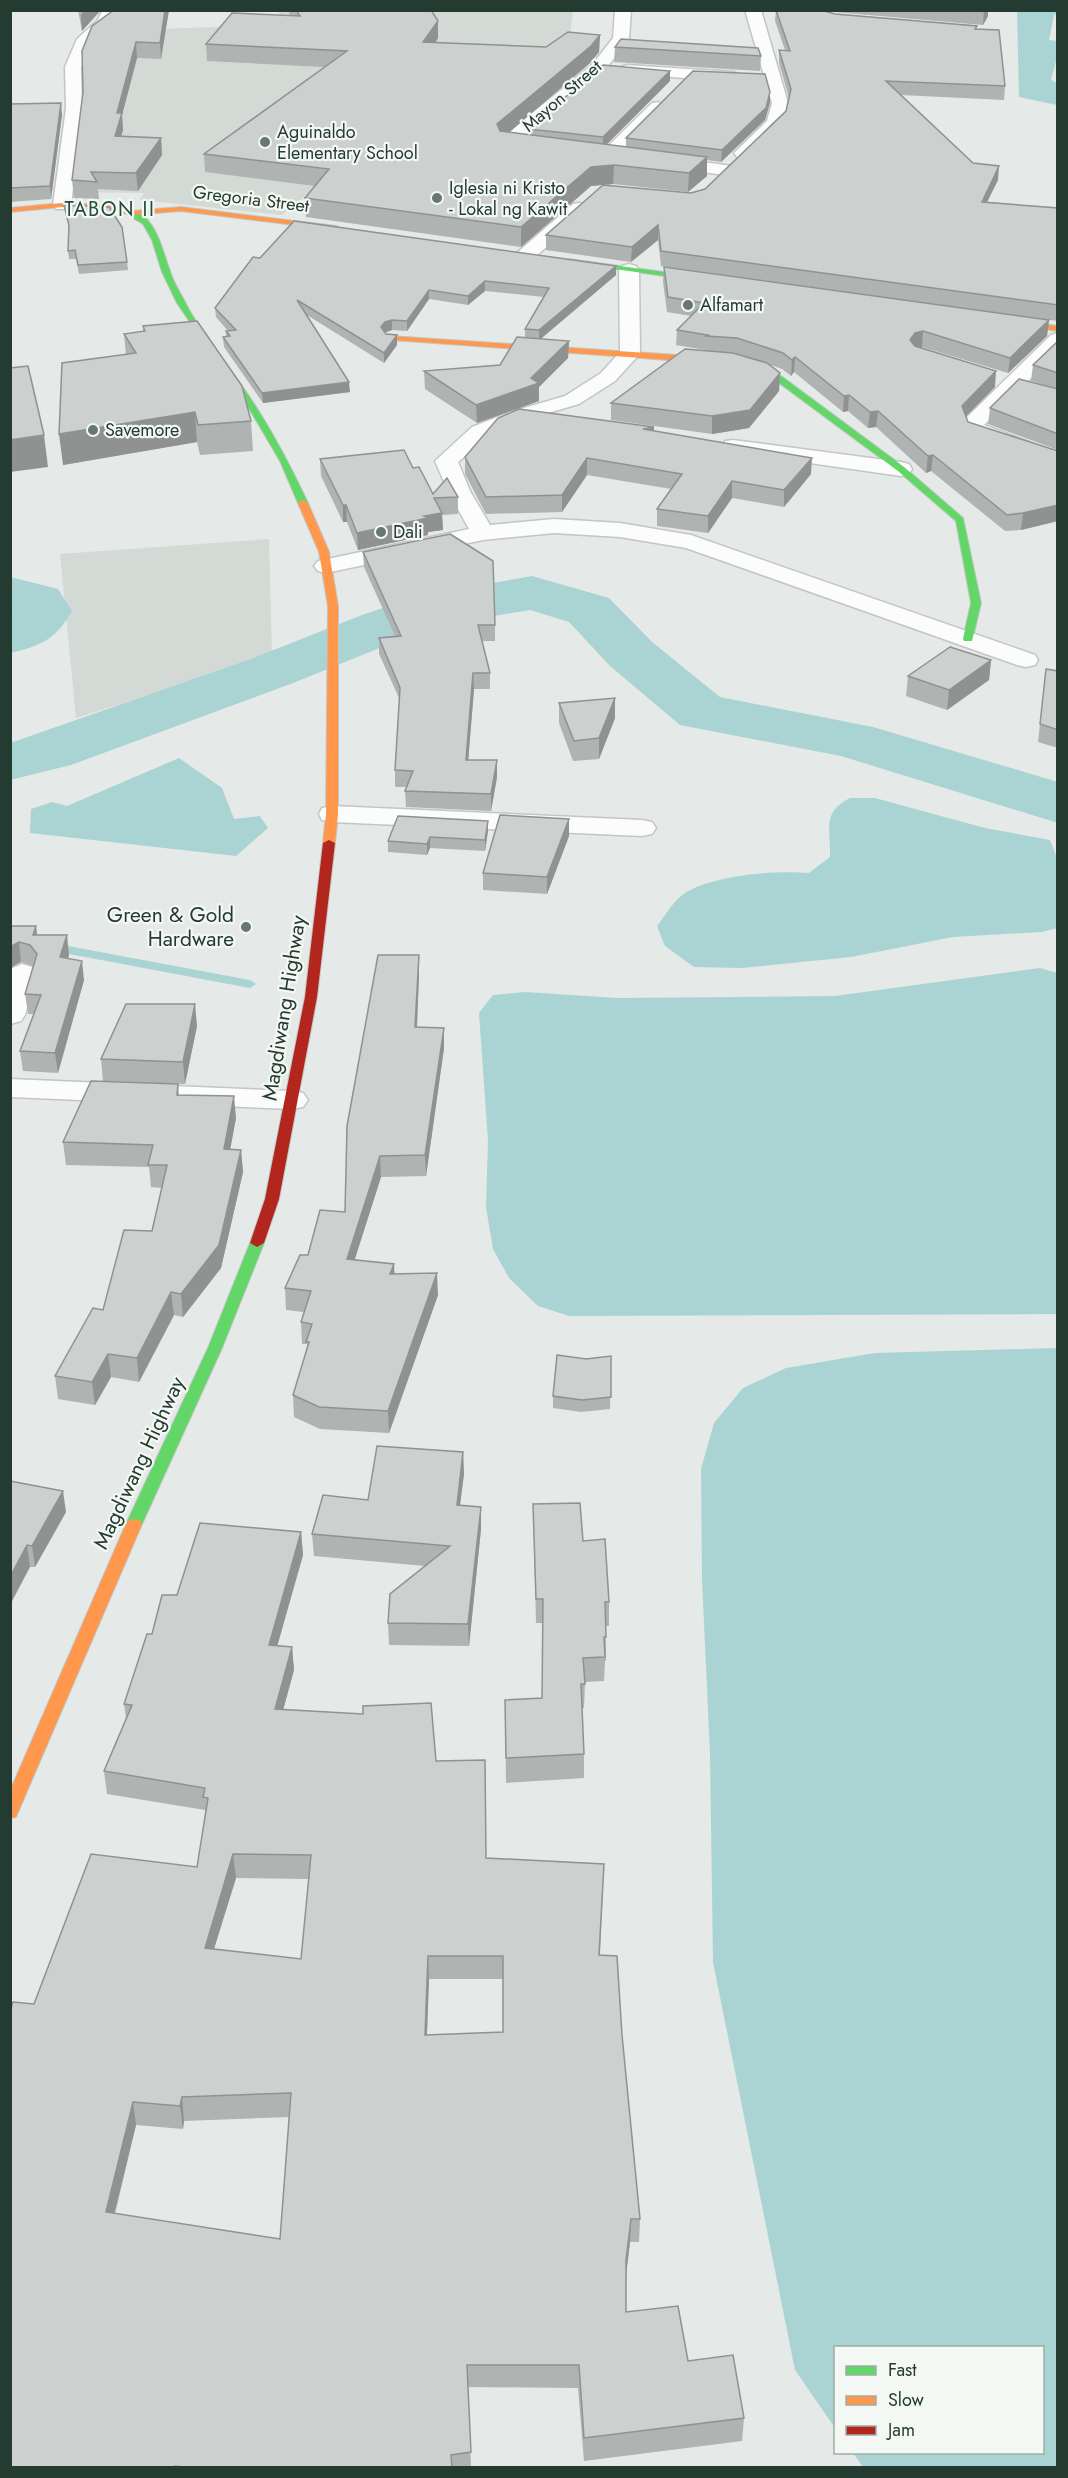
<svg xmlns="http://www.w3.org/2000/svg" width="1068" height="2478" font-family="Jost,sans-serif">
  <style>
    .built { fill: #d3dad6 }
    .water { fill: #aad4d3 }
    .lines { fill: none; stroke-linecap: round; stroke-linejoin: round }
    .stream { fill: #aad4d3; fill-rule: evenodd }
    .river { fill: #aad4d3; fill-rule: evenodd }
    .street-casing { stroke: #c2c6c4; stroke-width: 3 }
    .fast-casing { stroke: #c0c7c4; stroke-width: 2 }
    .slow-casing { stroke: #c0c7c4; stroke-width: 2 }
    .jam-casing { stroke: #c0c7c4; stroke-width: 2 }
    .street { fill: #fbfcfb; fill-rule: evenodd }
    .fast { fill: #63d668; fill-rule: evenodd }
    .slow { fill: #ff974d; fill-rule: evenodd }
    .jam { fill: #b3261e; fill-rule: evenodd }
    .wall { fill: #afb3b1; fill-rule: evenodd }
    .shaded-wall { fill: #8f9290 }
    .building { fill: #ccd0ce; stroke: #8f9290; stroke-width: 1.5; fill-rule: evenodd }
    .poi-dot { fill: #687871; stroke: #f3f8f5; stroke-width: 2 }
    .labels { text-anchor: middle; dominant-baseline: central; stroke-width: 4.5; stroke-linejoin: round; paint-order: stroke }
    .far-street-label { font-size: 18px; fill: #243b31; stroke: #f3f8f5 }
    .far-poi-label { font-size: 18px; fill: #243b31; stroke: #f3f8f5; text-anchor: start }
    .far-quarter-label { font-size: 20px; letter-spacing: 1.5px; fill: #224b3b; stroke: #f3f8f5 }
    .poi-label { font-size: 21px; fill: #243b31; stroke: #f3f8f5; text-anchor: end }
    .street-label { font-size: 21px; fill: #243b31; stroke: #f3f8f5 }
  </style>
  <rect width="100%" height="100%" fill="#e5e9e7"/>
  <g class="built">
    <path d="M278,10L573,11L570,37L557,38L546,59L311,191L282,215L140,200L144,193L70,192L83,111L81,58L97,31L281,25Z"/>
    <path d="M269,539L272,656L76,718L60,554Z"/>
  </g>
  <g class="water">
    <path d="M1017,11H1057V14L1054,15L1049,40L1057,41V57L1051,80L1057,83V105L1019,97Z"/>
    <path d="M179,758L222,788L234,819L260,816L268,828L236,856L30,833L31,809L52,802L67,806Z"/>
    <path d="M850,798H875L985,828L1050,840L1057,858V928L1042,932L953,937L851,957L742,968L694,967L665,946L657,926C664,917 672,903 681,896C707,875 776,870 809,873L830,857C831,829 821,813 850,798Z"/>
    <path d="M1040,968L1057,973V1314L569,1316L538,1306L509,1278L493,1249L486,1207L488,1141L479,1013L493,995L525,992L617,998L835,996Z"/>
    <path d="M1057,1348V2467H863L853,2453L1042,2452V2348H836L835,2428L795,2370L713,1962L710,1754L702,1579L701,1469L714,1423L743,1388L786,1368L875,1353Z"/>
  </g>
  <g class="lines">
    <path class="stream" d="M52,943L250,980L256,984L250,988L48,950L46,947Z"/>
    <g class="river">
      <path d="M532,576L609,598L652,642L720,697L873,727L1058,782V823L841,756L680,725L610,666L569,622L530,610L447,624L402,639L293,683L71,765L10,780V743L251,659L362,615L416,597Z"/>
      <path d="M10,577L58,589L72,611C56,639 41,646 10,653V613L13,612L10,611Z"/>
    </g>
    <g class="street-casing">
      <g id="street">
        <path d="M103,10H118L110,27L92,41L81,67L82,108L71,205L68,209H56L53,205L66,108L65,67L77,39L97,21Z"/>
        <path d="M615,10H631L629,39L627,42L604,71L521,139L544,143L547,147L544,151L538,152L501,146L498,142L501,138L592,65L613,38Z"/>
        <path d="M745,10H761L788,103L781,127L749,157H737L734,153L767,121L772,103Z"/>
        <path d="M627,65L734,72L742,77L734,82L621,73L619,70L621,67Z"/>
        <path d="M658,102L666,107L664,111L615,159H603L600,155L603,151L652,103Z"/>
        <path d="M663,157L725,165L731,166L734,170L731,174L725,175L657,166L654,162L657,158Z"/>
        <path d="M579,203L585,204L588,208L585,212L533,259H519L517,255L519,251L573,204Z"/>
        <path d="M629,264L636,266L639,270L640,353L637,357L615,381L579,404L524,420L488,437L458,462L470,491L490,525L554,519L620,523L691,535L1035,655L1038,660L1035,665L1026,667L1017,665L686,548L620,537L554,533L483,540L326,573L318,571L314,566L318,561L469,529L448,491L435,461L472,427L510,412L565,396L601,373L620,352L619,270L622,266Z"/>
        <path d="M1058,333V351L984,425L1058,453V466L967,436L962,424L965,419L1051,335Z"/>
        <path d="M733,440L901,462L909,464L912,469L909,474L901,476L725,451L722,446L725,441Z"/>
        <path d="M332,806L642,820L652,822L656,828L652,834L642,836L332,822L322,820L319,814L322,808Z"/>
        <path d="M22,964L32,967L37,973L25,1015L21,1021L10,1024V969Z"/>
        <path d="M10,1079L292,1091L303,1093L308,1100L303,1107L292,1109L10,1097Z"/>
      </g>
    </g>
    <g class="fast-casing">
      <g id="fast">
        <path d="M128,211C155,210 163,253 170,271C173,281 179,291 184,300C202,337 236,374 258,410C277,440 293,471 308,503L306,505L298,503L280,461L250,410L177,303L162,272L152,240L143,224L128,215Z"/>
        <path d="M568,259L708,278L712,280L708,282L571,263H568Z"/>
        <path d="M723,358L739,360L777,373L904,467L963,518L981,603L972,641H964L963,639L971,603L956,521L898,471L771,377L735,364L720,363L719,361Z"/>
        <path d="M257,1239L264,1243L222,1348L142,1524L139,1528H129L126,1524L208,1348L250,1243Z"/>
      </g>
    </g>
    <g class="slow-casing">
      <g id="slow">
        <path d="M62,203L105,205L131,211L181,207L336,226L340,228L336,230L181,211L131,215L105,209L62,207L10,212V208Z"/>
        <path d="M999,319L1058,326V331L1002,323H999Z"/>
        <path d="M390,336L723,358L727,361L723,364L393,340L389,338Z"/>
        <path d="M303,500L308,503L329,552L338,606V814L335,843L329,846L323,843L326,814L328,606L319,552L298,503Z"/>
        <path d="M134,1519L139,1520L142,1524L18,1812L16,1817L10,1818V1791L126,1524L129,1520Z"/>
      </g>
    </g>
    <g class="jam-casing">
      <path id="jam" d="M329,840L335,843L317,997L279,1199L264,1243L257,1247L250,1243L265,1199L305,997L323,843Z"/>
    </g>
    <use href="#street" class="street"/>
    <use href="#fast" class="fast"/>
    <use href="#slow" class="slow"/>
    <use href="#jam" class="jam"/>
  </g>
  <g class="wall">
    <path d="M78,10H101L82,31Z"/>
    <path d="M111,10H169L161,59L137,58L122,115L123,130L121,136L161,138L162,155L138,191L98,189L99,199L74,198L72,180Z"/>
    <path d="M288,10H431L438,21V38L435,43L546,47L600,35L599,52L590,63L509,132L528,135V129L670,71V81L606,145L626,147V138L770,92V103L765,120L721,162L707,160V176L688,192L613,184L591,186L521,247L306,217L305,198L315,186L205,172L204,154L324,67L207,61L206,44L290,16Z"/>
    <path d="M776,10H821L835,14L977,29L1005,86L1004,100L901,95L973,163L998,180L987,202L1058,208V321L661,266L658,240L631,262L546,250V235L705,189L786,111L789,98L779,63V50H785L775,21Z"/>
    <path d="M829,10H988V16L983,25L834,12Z"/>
    <path d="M615,47L761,56L760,71L614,62Z"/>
    <path d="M10,104L62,115L51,199L10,202Z"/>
    <path d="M64,205L127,262L128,270L79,274L76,259H69L68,251L69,229Z"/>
    <path d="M253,257L616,275L541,339L569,341L568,358L539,387V401L477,423L425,389L424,371L500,365L525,337V329L544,297L485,291L468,305L429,299L407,331L392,330L385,333L386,334L397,335V345L384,363L307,315L350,392L263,403L224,347L223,337H226V331H228L216,317L215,308Z"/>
    <path d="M664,267L1049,320L1047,336L1008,373L922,347H920L995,387L966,417L968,422L1058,451V521L1021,530L1005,531L931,471L926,473L876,427L868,428L848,411L843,412L794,372L791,376L782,369L768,364L780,373L779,391L749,428L712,434L611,420V403L706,351V350L676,345L677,330L691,316L667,312L663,282Z"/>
    <path d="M143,326L251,421L253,451L200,455L197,442L63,465L126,355L124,334L143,331Z"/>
    <path d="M1058,341V450L988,424L990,408L1057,389L1031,381L1033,365Z"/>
    <path d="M654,431L811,474L784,507L732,498L708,533L657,526V509L671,489L587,475L562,512L486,514L465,474V457Z"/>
    <path d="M320,459L413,468L433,494L458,497V514L442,515L443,530L428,532V535L358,550L347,522H343L321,476Z"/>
    <path d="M363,552L495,625V641H482L490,673V689H474L468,760H497V777L491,811L406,807L405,791L407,787H395V770L400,700L379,654V638L395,636L364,567Z"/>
    <path d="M991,660L989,680L947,710L906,696L908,676Z"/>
    <path d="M1046,669L1058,671V748L1038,742Z"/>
    <path d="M559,703L615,718L599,759L573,761L559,723Z"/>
    <path d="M569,819V836L547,894L483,890V873Z"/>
    <path d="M488,831L485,851L430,848L427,855L388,852V841Z"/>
    <path d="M10,926H36L37,935L69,955L68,958L84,980L58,1073L23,1071L20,1051L34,1014H28L25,994L33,966L21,962Z"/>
    <path d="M419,955V975L417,1027L444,1048L426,1176L381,1177L354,1260L394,1264V1273L438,1295L389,1433L320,1429L294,1417L293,1395L307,1350V1344H302L301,1322L304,1312L286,1310L285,1288L308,1255L345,1212Z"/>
    <path d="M197,1026L185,1084L103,1081L101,1059Z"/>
    <path d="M178,1084L179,1095L236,1118L230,1149L241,1150L243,1172L221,1268L183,1317L174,1315L139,1382L111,1377L95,1405L58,1399L55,1376L103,1310L152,1231L162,1188L151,1187L149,1167L66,1165L63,1142Z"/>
    <path d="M611,1356L610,1409L581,1412L553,1408V1396L586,1359Z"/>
    <path d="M463,1452L464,1474L460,1505L481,1529L469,1646L389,1645L388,1623L425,1566L314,1556L312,1534L368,1500Z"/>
    <path d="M10,1481L66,1512L35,1567H30Z"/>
    <path d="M533,1504L583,1541L609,1602V1626H606V1661H605L604,1681L585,1682L584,1708H582L584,1754V1778L506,1783L505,1700L542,1698L543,1623H536Z"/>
    <path d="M301,1532L303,1555L277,1646L292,1647L294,1670L283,1710L436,1761L486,1858L603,1887L600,1955L622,2035L640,2219L639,2242H630L626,2275V2312L688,2361L744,2418L742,2441L584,2461L578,2388L468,2387L471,2468H10L34,2004L197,1867L205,1815V1810L107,1794L104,1771L126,1719L124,1704L152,1634L177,1595ZM236,1878L309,1879L301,1959L214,1949ZM429,1979H503V2032L427,2035ZM289,2117L280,2239L115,2214L136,2125L183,2129L184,2121Z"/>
  </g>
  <g class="shaded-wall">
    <path d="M85,10H101L82,31L81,15Z"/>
    <path d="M165,10H169L161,59L160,43Z"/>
    <path d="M984,10H988V16L983,25Z"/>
    <path d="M438,21V38L424,60L423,42Z"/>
    <path d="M600,35L599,52L590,63L498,142L497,124Z"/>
    <path d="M136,42L137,58L122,115L123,130L116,153L115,136L117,113Z"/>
    <path d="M670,71V81L603,148V137Z"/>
    <path d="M770,92V103L765,120L721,162L722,150Z"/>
    <path d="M61,103L62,115L51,199L50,186Z"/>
    <path d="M161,138L162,155L138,191L136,173Z"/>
    <path d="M707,157V176L688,192L689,173Z"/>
    <path d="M614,165L613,184L591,186L521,247V227L591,167Z"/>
    <path d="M999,166L998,180L980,216L982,202Z"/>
    <path d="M658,225V240L631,262L632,247Z"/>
    <path d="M616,266V275L539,340V330Z"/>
    <path d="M485,281V291L468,305V296Z"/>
    <path d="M429,290V299L407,331V321Z"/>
    <path d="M392,320V330L385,332L381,337V327L385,322Z"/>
    <path d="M1049,320L1047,336L1008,373L1010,358Z"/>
    <path d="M923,331L922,347L913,349L910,340L915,333Z"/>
    <path d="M397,335V345L384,363V353Z"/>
    <path d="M569,341L568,358L539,387V401L477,423L476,405L531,378Z"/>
    <path d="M795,357L794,372L791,376L792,360Z"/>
    <path d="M996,371L995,387L960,422L962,406Z"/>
    <path d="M780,373L779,391L749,428L712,434V416Z"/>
    <path d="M349,382L350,392L263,403L262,393Z"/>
    <path d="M849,395L848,411L843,412L844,396Z"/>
    <path d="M878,411L876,427L868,428L870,412Z"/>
    <path d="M195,412L197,442L63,465L59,434Z"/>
    <path d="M654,427V444L643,429Z"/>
    <path d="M44,435L48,467L10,472V440Z"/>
    <path d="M933,455L931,471L926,473L928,456Z"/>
    <path d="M587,458V475L562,512V495Z"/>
    <path d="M812,458L811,474L784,507V490Z"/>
    <path d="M732,481V498L708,533V516Z"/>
    <path d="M343,505H346L347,522H343Z"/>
    <path d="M1058,505V521L1021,530L1023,513Z"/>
    <path d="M442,513L443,530L428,532V535L358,550L357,533L424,516Z"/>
    <path d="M991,660L989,680L947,710L949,690Z"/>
    <path d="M473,673L474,689L467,776L466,760Z"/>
    <path d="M615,698V718L599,759V738Z"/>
    <path d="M497,760V777L491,811V794Z"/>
    <path d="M569,819V836L547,894V877Z"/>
    <path d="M488,821V831L485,851V840Z"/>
    <path d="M430,837V848L427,855V844Z"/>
    <path d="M36,926L38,946L33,935Z"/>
    <path d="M67,935L69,955L63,976L60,957Z"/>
    <path d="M19,942L21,962L10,968V947Z"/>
    <path d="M419,955V975L416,1048L415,1027Z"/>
    <path d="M82,961L84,980L58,1073L55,1053Z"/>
    <path d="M195,1004L197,1026L185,1084L183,1062Z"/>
    <path d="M444,1028V1048L426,1176L425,1155Z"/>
    <path d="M234,1096L236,1118L226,1172L224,1149Z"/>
    <path d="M241,1150L243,1172L221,1268L183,1317L181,1294Z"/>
    <path d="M380,1156L381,1177L348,1281L347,1259Z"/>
    <path d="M394,1264L395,1286L390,1274Z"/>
    <path d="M437,1273L438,1295L389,1433L388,1411Z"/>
    <path d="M171,1292L174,1315L139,1382L137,1358Z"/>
    <path d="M108,1354L111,1377L95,1405L92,1382Z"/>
    <path d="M463,1452L464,1474L457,1527V1505Z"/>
    <path d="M63,1491L66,1512L35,1567L32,1546Z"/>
    <path d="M481,1507V1529L469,1646L468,1624Z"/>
    <path d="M301,1532L303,1555L271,1668L269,1645Z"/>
    <path d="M27,1545L30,1567L10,1605V1577Z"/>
    <path d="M292,1647L294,1670L277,1732L275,1709Z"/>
    <path d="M233,1854L236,1878L207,1971L205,1948Z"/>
    <path d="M604,1864L603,1887L598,1978L599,1955Z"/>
    <path d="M428,1956L429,1979L426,2058L425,2035Z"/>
    <path d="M182,2097L184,2121L183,2129L180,2106Z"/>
    <path d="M133,2102L136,2125L109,2235L106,2212Z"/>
    <path d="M631,2219L630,2242L625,2283L626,2260Z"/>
  </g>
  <g class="building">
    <path d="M111,10H165L160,43L136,42L117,113H122L115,136L161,138L136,173L91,172L97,182L72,180L83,92L82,51L92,26L111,12Z"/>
    <path d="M296,10H431L438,21L423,42L546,47L568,32L600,35L591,46L497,124L500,131L707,157L689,173L614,165L591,167L521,227L305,198L329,169L204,154L347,51L206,44L232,13L300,16Z"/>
    <path d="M776,10H821L835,14L977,26L975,29L999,30L1005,86L886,81L973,163L999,166L982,202L1058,208V305L661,251L658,225L632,247L546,235L603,185L691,193L705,189L786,111L791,89L779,50L790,51Z"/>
    <path d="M621,39L758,48L761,56L615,47Z"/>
    <path d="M603,65L670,71L603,137L528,129Z"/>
    <path d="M693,71L765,74L770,92L766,108L722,150L626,138Z"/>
    <path d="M61,103L50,186L10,188V104Z"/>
    <path d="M64,205L109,207L122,227L127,262L78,265L75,250L68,251L69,225Z"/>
    <path d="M294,221L616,266L539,330L525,329L549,288L485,281L468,296L429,290L407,321L392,320L385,322L381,327L386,334L397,335L384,353L297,300L349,382L262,393L223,337L230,336L226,331L236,330L215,308L253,257L260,258Z"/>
    <path d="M664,267L1049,320L1010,358L923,331L915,333L910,340L915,346L996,371L962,406L968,422L1058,451V505L1023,513L1007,515L933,455L928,456L878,411L870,412L849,395L844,396L795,357L792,360L783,353L737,338L706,336L708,335L677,330L704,303L668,297Z"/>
    <path d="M197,321L242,386L251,421L198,425L195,412L59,434L62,363L136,353L124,334L145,331L143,326Z"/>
    <path d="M517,337L569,341L531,378L539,383L476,405L424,371L500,365Z"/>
    <path d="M1058,341V373L1033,365Z"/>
    <path d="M685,349L733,353L767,363L780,373L750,410L712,416L611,403Z"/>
    <path d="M28,366L44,435L10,440V368Z"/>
    <path d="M1019,379L1058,389V434L990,408Z"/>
    <path d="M519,409L654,427L643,429L812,458L784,490L732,481L708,516L657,509L682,474L587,458L562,495L486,497L465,457L498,418Z"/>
    <path d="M404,450L413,468L419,467L433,494L447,478L458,497L434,498L442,513L424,516L428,518L357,533L346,505H343L320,459Z"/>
    <path d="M450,534L493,561L495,625H478L490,673H473L466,760H497L491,794L405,791L413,771L395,770L400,688L379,638L401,636L363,552Z"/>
    <path d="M950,647L991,660L949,690L908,676Z"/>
    <path d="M1046,669L1058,671V730L1040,724Z"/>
    <path d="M615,698L599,738L574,741L559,703Z"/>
    <path d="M500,815L569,819L547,877L483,873Z"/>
    <path d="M398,816L488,821L485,840L430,837L427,844L388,841Z"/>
    <path d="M10,926H36L33,935H67L60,957L82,961L55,1053L20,1051L41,995L25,994L37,954L30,945L19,942L10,947Z"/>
    <path d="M378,955H419L415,1027L444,1028L425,1155L380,1156L347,1259L394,1264L390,1274L437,1273L388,1411L319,1407L293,1395L309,1342H306L312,1324L301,1322L311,1291L285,1288L300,1255H308L320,1210L345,1212L347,1126Z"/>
    <path d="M126,1004H195L183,1062L101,1059Z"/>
    <path d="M91,1081L178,1084L177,1095L234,1096L224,1149L241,1150L219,1245L181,1294L171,1292L137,1358L108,1354L92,1382L55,1376L93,1308L103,1310L124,1230L152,1231L167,1165H148L153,1145L63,1142Z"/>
    <path d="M557,1355L586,1359L611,1356V1397L582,1400L553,1396Z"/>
    <path d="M377,1446L463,1452L457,1505L481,1507L468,1624L388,1623L390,1594L450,1546L312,1534L323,1495L368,1500Z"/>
    <path d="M10,1481L63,1491L32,1546L27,1545L10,1577Z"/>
    <path d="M580,1503L583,1541L605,1539L609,1602H605L606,1637H604L605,1657L583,1658L585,1684H581L584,1754L506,1758L505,1700L542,1698L543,1599H536L533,1504Z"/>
    <path d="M200,1523L301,1532L269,1645L292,1647L275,1709L363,1714V1706L431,1703L436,1761L485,1760L486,1858L604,1864L599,1955L617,1956L622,2035L640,2219H631L626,2260V2312L678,2306L688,2361L733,2355L744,2418L584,2438L579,2365H467L471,2452L451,2455L452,2468H194L175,2466V2468H10V2011L13,2002L34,2004L91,1854L197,1867L208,1798L203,1797L205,1788L104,1771L132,1705L124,1704L147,1634H152L162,1595H177ZM233,1854L311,1855L301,1959L205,1948ZM428,1956H503V2032L425,2035ZM291,2093L280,2239L106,2212L133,2102L180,2106L182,2097Z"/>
  </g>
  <g class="poi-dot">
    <circle cx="265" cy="142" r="6"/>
    <circle cx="437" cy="198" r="6"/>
    <circle cx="688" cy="305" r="6"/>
    <circle cx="93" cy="430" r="6"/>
    <circle cx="381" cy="532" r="6"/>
    <circle cx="246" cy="927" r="6"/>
  </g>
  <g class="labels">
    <g class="far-street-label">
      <text transform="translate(562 96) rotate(-41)">Mayon Street</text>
      <text transform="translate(251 199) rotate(7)">Gregoria Street</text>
    </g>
    <g class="far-poi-label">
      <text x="277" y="132">Aguinaldo<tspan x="277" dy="21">Elementary School</tspan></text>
      <text x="449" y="188">Iglesia ni Kristo<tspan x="449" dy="21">- Lokal ng Kawit</tspan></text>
      <text x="700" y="305">Alfamart</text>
      <text x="105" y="430">Savemore</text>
      <text x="393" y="532">Dali</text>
    </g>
    <g class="far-quarter-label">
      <text x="110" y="209">TABON II</text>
    </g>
    <g class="poi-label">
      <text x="234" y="915">Green &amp; Gold<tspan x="234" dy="24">Hardware</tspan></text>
    </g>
    <g class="street-label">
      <text transform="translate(284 1008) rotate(-81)">Magdiwang Highway</text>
      <text transform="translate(139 1463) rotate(-65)">Magdiwang Highway</text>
    </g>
  </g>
  <rect width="1068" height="2478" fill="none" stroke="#243b31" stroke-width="24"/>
  <rect x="834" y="2346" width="210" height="108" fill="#f3f8f5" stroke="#a0aca7" stroke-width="1.5"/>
  <rect x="846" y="2366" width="30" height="9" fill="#63d668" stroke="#a0aca7" stroke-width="1.5"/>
  <text x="888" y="2376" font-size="18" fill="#243b31">Fast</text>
  <rect x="846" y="2396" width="30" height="9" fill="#ff974d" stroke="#a0aca7" stroke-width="1.5"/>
  <text x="888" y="2406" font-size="18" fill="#243b31">Slow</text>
  <rect x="846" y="2426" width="30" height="9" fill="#b3261e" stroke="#a0aca7" stroke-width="1.5"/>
  <text x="888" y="2436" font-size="18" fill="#243b31">Jam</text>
</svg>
